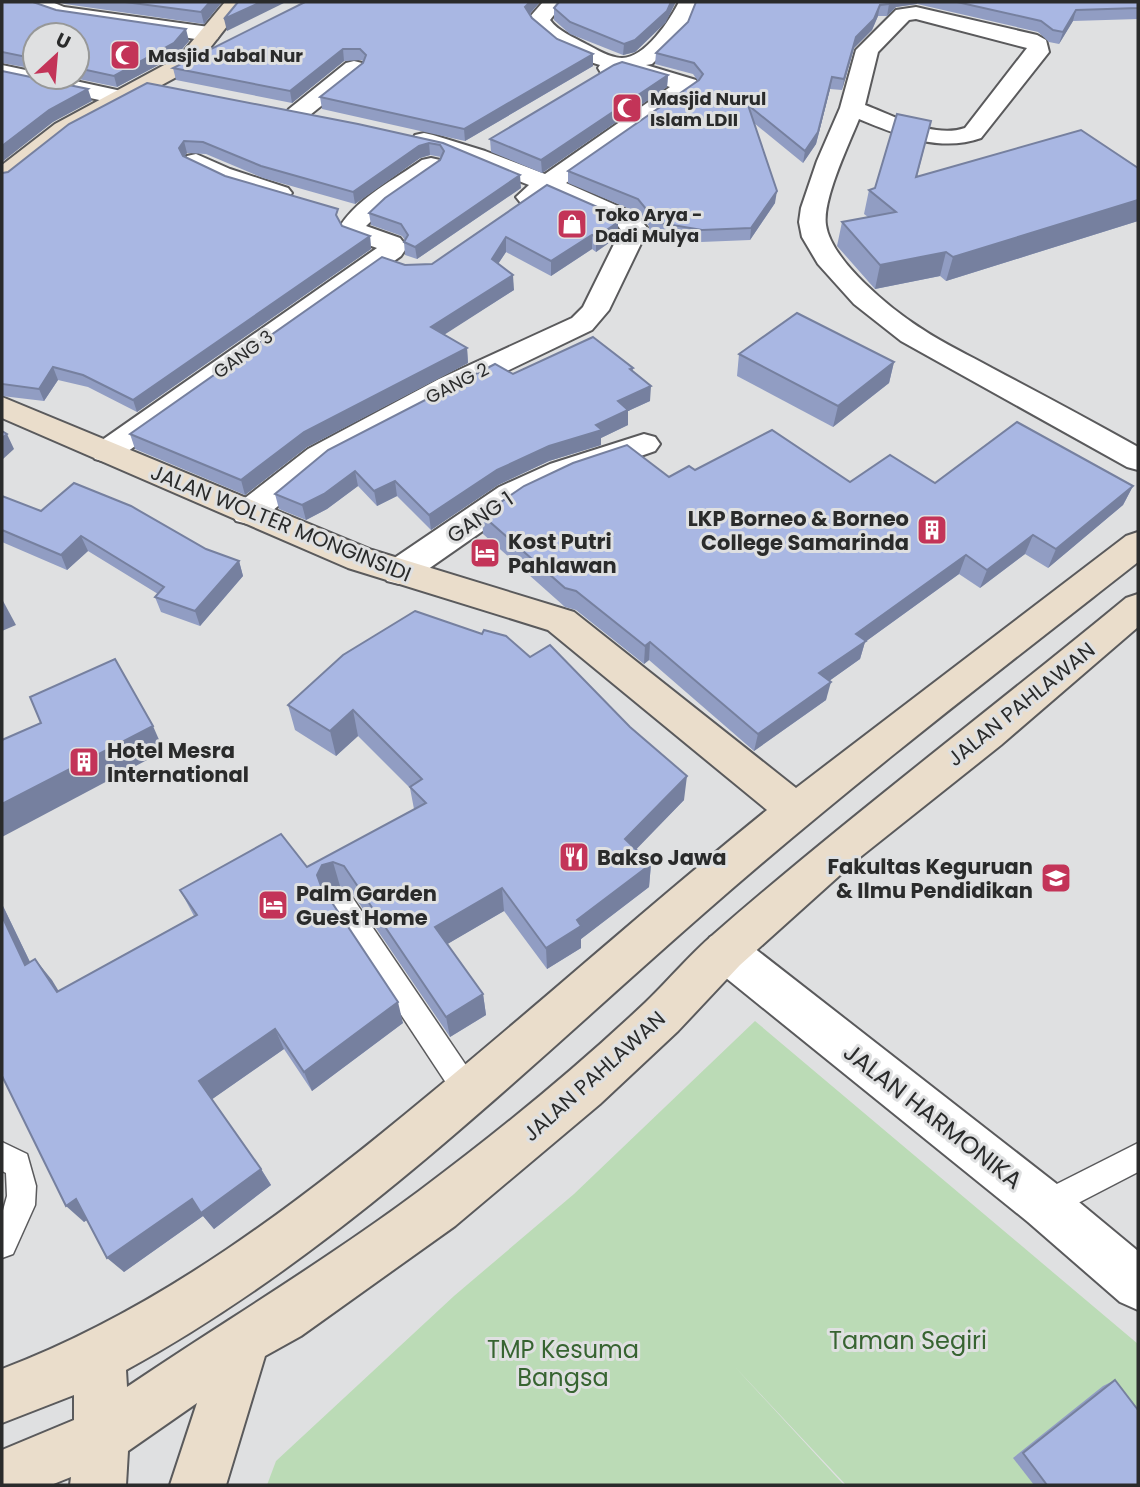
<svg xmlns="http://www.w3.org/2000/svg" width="1140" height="1487" font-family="Poppins,sans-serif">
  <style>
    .green { fill: #bbdbb6 }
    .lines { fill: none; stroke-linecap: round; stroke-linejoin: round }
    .lane-casing { stroke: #5a5a5c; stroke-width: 3 }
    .street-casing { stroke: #5a5a5c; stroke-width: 4 }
    .secondary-casing { stroke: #5a5a5c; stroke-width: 4 }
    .lane { fill: #fff; fill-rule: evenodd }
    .street { fill: #fff; fill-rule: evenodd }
    .secondary { fill: #eaddcb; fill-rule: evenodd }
    .wall { fill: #919dc3 }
    .shaded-wall { fill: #76809f }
    .building { fill: #a9b7e3; stroke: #76809f; stroke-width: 2 }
    .labels { text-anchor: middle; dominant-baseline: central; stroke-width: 6; stroke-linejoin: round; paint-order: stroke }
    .far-poi-label { font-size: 18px; font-weight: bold; fill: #2a2b2b; stroke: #dfe0e1; text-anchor: start }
    .far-street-label { font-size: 18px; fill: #2a2b2b; stroke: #dfe0e1 }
    .street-label { font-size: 21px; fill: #2a2b2b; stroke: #dfe0e1 }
    .poi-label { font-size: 21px; font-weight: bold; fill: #2a2b2b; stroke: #dfe0e1; text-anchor: start }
    .near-street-label { font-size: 24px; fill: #2a2b2b; stroke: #dfe0e1 }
    .near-park-label { font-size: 24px; fill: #376431; stroke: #dfe0e1 }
  </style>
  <rect width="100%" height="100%" fill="#dfe0e1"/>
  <path class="green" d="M755,1021L1138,1344V1485H846L735,1367L844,1485H267L276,1461L454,1296L574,1194Z"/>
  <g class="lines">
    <g class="lane-casing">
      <g id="lane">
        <path d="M339,888L348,891L478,1083L482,1092L478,1101L468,1105L458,1101L330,907L327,899L330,891Z"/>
        <path d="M2,1142L27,1154L36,1186L35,1205L13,1254L2,1258V1214L7,1196L6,1173L2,1171Z"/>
        <path d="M1138,1143V1172L1055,1215L1045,1220L1035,1215L1030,1205L1035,1195Z"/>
      </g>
    </g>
    <g class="street-casing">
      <g id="street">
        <path d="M30,2H52L64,7L209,27L217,29L220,34L217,39L209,41L60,19L39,12Z"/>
        <path d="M543,2H564L550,20C558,31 573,37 586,44C596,49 610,58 622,58C645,58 670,20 679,2H699L685,32L652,64L646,65L696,80L699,85L696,90L566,183L636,214L648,229L609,310L592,330L461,393L330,463L260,521L248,524L236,521L231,513L236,505L308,449L439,379L572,318L583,307L621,230L618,226L549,194C539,202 533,206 520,202L516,197L529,185L467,161L415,145L412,140L415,135L424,133L433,135L485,151L545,174L670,87L621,72L609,75L601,73L598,68L600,65C580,59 534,40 528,19Z"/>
        <path d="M916,7L1037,35L1046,40L1049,52L981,138C940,153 898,135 859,119C849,144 822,200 826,225C831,261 892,310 922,329C944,344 969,355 992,368C1041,394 1090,420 1138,447V470L1127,467L901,341L854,304L818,264L802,237L799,222L801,208L817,161L840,108L856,50L896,10ZM916,19L1027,48L965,128C933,139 893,115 865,105L878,52L909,20Z"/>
        <path d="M354,61L362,63L365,68L362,73L305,119H289L285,114L289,109L346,63Z"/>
        <path d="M2,65L35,72V77H57L126,92L130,97L126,102L118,104L2,79Z"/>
        <path d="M196,154L230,169L288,188L292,193L288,198L279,201C256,195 197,180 184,161L187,156Z"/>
        <path d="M431,158L440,160L443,165L440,170L385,208L366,226L400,238L407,247L401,256L117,459L106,462L95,459L90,452L95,445L377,248L346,237L340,226C360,196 394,180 422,160Z"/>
        <path d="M644,434L655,437L660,444L655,451L572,480L523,503L411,581L399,584L387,581L382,572L387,563L499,487L550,464Z"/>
        <path d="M725,931L740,937L1062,1188L1138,1251V1310L1120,1302L1028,1222L710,965L703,951L710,937Z"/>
      </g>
    </g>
    <g class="secondary-casing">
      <g id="secondary">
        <path d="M225,2H246L195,67L71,134L11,182L2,184V165L55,124L179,57Z"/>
        <path d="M2,397L372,550L574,612L796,788L1126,536L1138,532V562C991,677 843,791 703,914C519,1075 342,1252 126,1370L127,1387C225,1321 325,1261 419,1191C498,1132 575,1069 646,1002C669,980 689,955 714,934C847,818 989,711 1126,598L1138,594V627L1001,745L859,858L740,965L678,1031L600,1104L455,1226L301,1336L265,1356L226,1485H170L197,1403L128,1451L126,1485H70L71,1477L51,1485H2V1450L74,1420V1395L2,1423V1369C161,1309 300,1202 431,1093C544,1000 653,902 767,810L548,630L348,568L2,418Z"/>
      </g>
    </g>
    <use href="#lane" class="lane"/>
    <use href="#street" class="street"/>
    <use href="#secondary" class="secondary"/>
  </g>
  <g class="wall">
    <path d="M2,2L56,10L189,41L177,55L117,87L69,77H77V35H35V69L2,63Z"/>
    <path d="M58,2H222L204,24L65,4Z"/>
    <path d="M305,2H540L530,14L532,18L557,39L593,54V66L465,141L322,109L320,97L363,62L362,60L344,61L292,103L176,80L173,68Z"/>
    <path d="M696,2H1138V19L1073,21L1059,44L1049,42L1038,32L917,4L896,7L887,16H878L872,30L854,48L842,90L830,89L816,144L803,163L754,123L775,203L750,240L701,242L649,233V226L637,212L568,183V171L698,81L693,74L655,64L656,53L688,22Z"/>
    <path d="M554,8L666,22L635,52L623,55L570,34L554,20Z"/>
    <path d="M668,75L667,87L542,173L491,152L490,139Z"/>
    <path d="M931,121L917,177L1138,168V221L946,281L940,276L875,289L837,246L842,222L868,217L864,214L869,190L875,188Z"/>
    <path d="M69,124L443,143L521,188L417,259L405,255L404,242L405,240L402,236L371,225L369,213L440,160L441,157L430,155L420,158L355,204L263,178L206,154L187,153L184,157L225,176L340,222L342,226L370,236L371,249L137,412L88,387L58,380L44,401L2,396V173L8,172Z"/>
    <path d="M547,185L618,216V230L613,240L596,252L592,249L551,276L506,252L498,264L514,290L444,334L467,348L468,363L307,447L245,495L135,449L130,434L405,265L432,264Z"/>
    <path d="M739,354L894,362L889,383L833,427L737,376Z"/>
    <path d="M633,368V372L650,401L628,411V425L601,438V445L549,461L498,485L431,530L397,496L377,506L358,486L327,509L306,520L279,509L275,494L513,374Z"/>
    <path d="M695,470L850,482L1133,486L1123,505L1048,568L1025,554L980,588L959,574L865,642L860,659L829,681L826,700L754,751L649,660L644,664L576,610L565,607L483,534L482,515L669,477Z"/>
    <path d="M2,496L41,511L206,549L239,561L243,576L200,626L161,612L155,597L158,594L88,551L67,570L2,542Z"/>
    <path d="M343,655L684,800L636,849L651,864L649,887L581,939V948L547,969L504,911L447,944L483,994L486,1015L450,1037L350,890L340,886L329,889L326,894L403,1023L312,1091L284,1049L212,1099L261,1169L271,1185L214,1229L203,1216L124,1272L87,1220L84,1222L2,1076V904L30,962L35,959L58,991L194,916L180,890L307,867L414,809L410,788L358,736L336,756L295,730L288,705Z"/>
    <path d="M1115,1380L1138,1485H1034L1013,1458L1103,1386Z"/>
  </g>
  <g class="shaded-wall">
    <path d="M210,2H222L204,24L201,12Z"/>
    <path d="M261,2H286L227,31L224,19Z"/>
    <path d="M530,2H540L525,19V7Z"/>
    <path d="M671,2H676L666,22L635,52L623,55L624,44Z"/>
    <path d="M892,2H917V4L896,7L887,16L889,4Z"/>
    <path d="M880,5L878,16L872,30L854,48L842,90L844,79L856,37Z"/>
    <path d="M1076,10L1073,21L1059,44L1063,32Z"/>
    <path d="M186,29L189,41L177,55L117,87L114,76Z"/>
    <path d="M343,49L344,61L292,103L290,91Z"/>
    <path d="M593,54V66L465,141L464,129Z"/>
    <path d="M668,75L667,87L542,173L541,160Z"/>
    <path d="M832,77L830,89L816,144L803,163L805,151Z"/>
    <path d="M88,89L92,101L53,122L2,162V146L49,110Z"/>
    <path d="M184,141L187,153L182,160L179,148Z"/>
    <path d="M429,143L430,155L420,158L355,204L353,192L419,146Z"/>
    <path d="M520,175L521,188L417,259L415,247Z"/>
    <path d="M777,191L775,203L750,240L751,228Z"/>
    <path d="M1138,200V221L946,281L953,257Z"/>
    <path d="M618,216V230L613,240L596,252V237Z"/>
    <path d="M592,235V249L551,276V261Z"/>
    <path d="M370,236L371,249L137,412L133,400Z"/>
    <path d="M506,237V252L492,273V259Z"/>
    <path d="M946,252L940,276L875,289L880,265Z"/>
    <path d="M513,275L514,290L433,342L431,327Z"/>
    <path d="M467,348L468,363L307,447L245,495L241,480L304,432Z"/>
    <path d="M894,362L889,383L833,427L838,406Z"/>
    <path d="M53,367L58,380L44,401L39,389Z"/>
    <path d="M651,386L650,401L628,411V425L601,438V445L549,461L498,485L431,530L429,515L497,470L618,401Z"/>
    <path d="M7,434L14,449L2,460V438Z"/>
    <path d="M355,471L358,486L327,509L306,520L302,505Z"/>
    <path d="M395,481L397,496L377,506L374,491Z"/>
    <path d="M1133,486L1123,505L1048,568L1056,549Z"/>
    <path d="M1033,535L1025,554L980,588L987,570Z"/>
    <path d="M81,536L88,551L67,570L61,555Z"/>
    <path d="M966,555L959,574L865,642L860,659L815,691L819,673L856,634Z"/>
    <path d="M239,561L243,576L200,626L195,611Z"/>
    <path d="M2,599L16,625L2,631Z"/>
    <path d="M650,642L649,660L644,664L645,646Z"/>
    <path d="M831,682L826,700L754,751L758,734Z"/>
    <path d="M353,710L358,736L336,756L330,731Z"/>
    <path d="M153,726L164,751L2,837V804Z"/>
    <path d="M687,776L684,800L624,862L625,839Z"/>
    <path d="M333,862L340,886L329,889L325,898L317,875L322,865Z"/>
    <path d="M651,864L649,887L581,939V948L547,969L546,948L577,920Z"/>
    <path d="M502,888L504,911L439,949L435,927Z"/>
    <path d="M2,904L42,987L25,965L2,916Z"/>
    <path d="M35,959L52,980L72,1013L57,992Z"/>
    <path d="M483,994L486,1015L450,1037L446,1017Z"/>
    <path d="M398,1002L403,1023L312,1091L304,1072Z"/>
    <path d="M275,1029L284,1049L211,1100L199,1081Z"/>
    <path d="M261,1169L271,1185L214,1229L203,1216L124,1272L107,1258L192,1199Z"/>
    <path d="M76,1199L93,1215L84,1222L66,1206Z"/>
  </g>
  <g class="building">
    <path d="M2,2H33L56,10L186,29L174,43L114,76L77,68V35H35V63H34L32,58L2,52Z"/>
    <path d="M125,2H210L201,12Z"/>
    <path d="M238,2H261L224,19Z"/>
    <path d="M305,2H530L525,7L532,18L557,39L593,54L464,129L320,97L363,63L366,55L360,49H343L290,91L173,68Z"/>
    <path d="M559,2H671L667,11L635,40L624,44L570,22L554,8Z"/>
    <path d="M696,2H892L889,4L880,5L874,19L856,37L844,79L832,77L818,132L805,151L748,105L777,191L751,228L702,230L649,221L651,215L638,199L568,171L699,80L703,74L694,63L656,53L688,22Z"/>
    <path d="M957,2H1138V8L1076,10L1063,32L1053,30L1041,21Z"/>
    <path d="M622,62L668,75L541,160L490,139L614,65Z"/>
    <path d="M2,71L88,89L49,110L2,146Z"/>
    <path d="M147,83L358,124L443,143L520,175L415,247L404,242L408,235L401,224L369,213L385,198L440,160L444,151L440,145L429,143L419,146L353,192L261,166L203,142L184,141L179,148L183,156L225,176L338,209L336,215L342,226L370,236L133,400L83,375L53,367L39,389L2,384V173L8,172L69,124Z"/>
    <path d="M897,114L931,121L916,177L1081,130L1138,168V200L953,257L946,252L880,265L842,222L896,212L869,190L875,188Z"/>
    <path d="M547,185L618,216L614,225L596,237L592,235L551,261L506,237L492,259L513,275L431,327L467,348L304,432L241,480L130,434L382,257L405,265L432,264Z"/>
    <path d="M797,313L894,362L838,406L739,354Z"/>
    <path d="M593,337L633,368L630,369L651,386L618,401L628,410L596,425L602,430L549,446L497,470L429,515L395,481L374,491L355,471L324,494L302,505L275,494L328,450L495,364L513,374Z"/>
    <path d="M1017,422L1133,486L1056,549L1033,535L987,570L966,555L856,634L866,641L819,673L831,682L758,734L650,642L645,646L576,591L565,588L482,515L524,486L573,463L627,445L669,477L689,466L695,470L772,430L850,482L890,455L935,483Z"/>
    <path d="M2,431L7,434L2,438Z"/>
    <path d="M74,483L131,506L206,549L239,561L195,611L155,597L164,587L81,536L61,555L2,530V496L41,511Z"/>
    <path d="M415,611L482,634L484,630L506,636L530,657L550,645L630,727L687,776L625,839L651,864L577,920L581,926L546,948L502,888L435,927L483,994L446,1017L344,866L333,862L322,865L317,875L321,886L398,1002L304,1072L275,1029L199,1081L261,1169L201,1213L192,1199L107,1258L76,1199L66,1206L2,1076V916L25,965L35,959L57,992L197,915L180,890L281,834L307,867L426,803L410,787L422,779L353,710L330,731L288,705L343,655Z"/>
    <path d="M115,659L153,726L2,804V740L41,723L30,697Z"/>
    <path d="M1115,1380L1138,1410V1485H1047L1023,1453Z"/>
  </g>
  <defs>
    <g id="mosque-square" transform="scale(1.575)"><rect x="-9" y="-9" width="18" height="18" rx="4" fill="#c33458" stroke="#dfe0e1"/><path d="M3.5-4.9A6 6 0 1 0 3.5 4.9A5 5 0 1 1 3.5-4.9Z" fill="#fff"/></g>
    <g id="shop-square" transform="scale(1.575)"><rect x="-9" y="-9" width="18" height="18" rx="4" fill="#c33458" stroke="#dfe0e1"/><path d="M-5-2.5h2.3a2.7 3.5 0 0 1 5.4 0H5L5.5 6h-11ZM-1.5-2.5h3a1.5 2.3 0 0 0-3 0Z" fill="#fff"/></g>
    <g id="building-square" transform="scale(1.575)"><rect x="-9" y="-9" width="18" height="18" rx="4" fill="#c33458" stroke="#dfe0e1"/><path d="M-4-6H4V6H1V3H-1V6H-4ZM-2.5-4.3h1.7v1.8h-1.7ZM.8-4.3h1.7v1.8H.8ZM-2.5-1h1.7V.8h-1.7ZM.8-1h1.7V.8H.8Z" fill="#fff"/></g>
    <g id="hotel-square" transform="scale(1.575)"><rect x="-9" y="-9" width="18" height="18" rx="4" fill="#c33458" stroke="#dfe0e1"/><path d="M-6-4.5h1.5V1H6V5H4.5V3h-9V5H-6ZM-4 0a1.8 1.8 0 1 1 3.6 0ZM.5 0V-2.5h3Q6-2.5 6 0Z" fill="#fff"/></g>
    <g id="restaurant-square" transform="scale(1.575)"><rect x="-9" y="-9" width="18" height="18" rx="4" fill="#c33458" stroke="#dfe0e1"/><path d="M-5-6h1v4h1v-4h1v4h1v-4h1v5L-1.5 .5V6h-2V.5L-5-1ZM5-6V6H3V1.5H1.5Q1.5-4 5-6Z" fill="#fff"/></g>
    <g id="university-square" transform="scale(1.575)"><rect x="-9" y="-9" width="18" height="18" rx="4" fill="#c33458" stroke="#dfe0e1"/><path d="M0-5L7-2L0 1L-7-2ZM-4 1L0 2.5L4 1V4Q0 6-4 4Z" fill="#fff"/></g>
  </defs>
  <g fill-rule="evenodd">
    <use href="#mosque-square" x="125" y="55"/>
    <use href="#mosque-square" x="627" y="108"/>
    <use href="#shop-square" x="572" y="224"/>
    <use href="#building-square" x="932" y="530"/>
    <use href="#hotel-square" x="485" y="553"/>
    <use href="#building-square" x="84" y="762"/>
    <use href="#restaurant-square" x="574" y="857"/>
    <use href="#university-square" x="1056" y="878"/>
    <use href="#hotel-square" x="273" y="905"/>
  </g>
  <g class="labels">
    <g class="far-poi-label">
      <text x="148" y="55">Masjid Jabal Nur</text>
      <text x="650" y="98">Masjid Nurul<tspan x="650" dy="21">Islam LDII</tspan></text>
      <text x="595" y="214">Toko Arya -<tspan x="595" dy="21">Dadi Mulya</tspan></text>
    </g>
    <g class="far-street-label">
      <text transform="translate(243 354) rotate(-36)">GANG 3</text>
      <text transform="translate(457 383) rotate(-27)">GANG 2</text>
    </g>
    <g class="street-label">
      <text transform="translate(480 517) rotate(-34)">GANG 1</text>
      <text transform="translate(281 523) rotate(22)">JALAN WOLTER MONGINSIDI</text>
      <text transform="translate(1021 704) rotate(-39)">JALAN PAHLAWAN</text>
      <text transform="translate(594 1076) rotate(-42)">JALAN PAHLAWAN</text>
    </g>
    <g class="poi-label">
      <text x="909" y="518" text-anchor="end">LKP Borneo &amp; Borneo<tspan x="909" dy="24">College Samarinda</tspan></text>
      <text x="508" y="541">Kost Putri<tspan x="508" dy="24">Pahlawan</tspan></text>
      <text x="107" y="750">Hotel Mesra<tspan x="107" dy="24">International</tspan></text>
      <text x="597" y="857">Bakso Jawa</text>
      <text x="1033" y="866" text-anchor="end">Fakultas Keguruan<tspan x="1033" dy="24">&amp; Ilmu Pendidikan</tspan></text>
      <text x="296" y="893">Palm Garden<tspan x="296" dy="24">Guest Home</tspan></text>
    </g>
    <g class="near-street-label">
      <text transform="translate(933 1116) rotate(38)">JALAN HARMONIKA</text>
    </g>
    <g class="near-park-label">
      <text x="908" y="1340">Taman Segiri</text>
      <text x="563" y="1349">TMP Kesuma<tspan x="563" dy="28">Bangsa</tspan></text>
    </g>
  </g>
  <rect width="1140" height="1487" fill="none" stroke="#2a2b2b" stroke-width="7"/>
  <g transform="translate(56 56) rotate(26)"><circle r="33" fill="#dfe0e1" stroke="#979898" stroke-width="2"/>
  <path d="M0-5L12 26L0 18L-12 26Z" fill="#c33458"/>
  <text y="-10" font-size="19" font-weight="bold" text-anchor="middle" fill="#2a2b2b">U</text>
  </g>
</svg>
